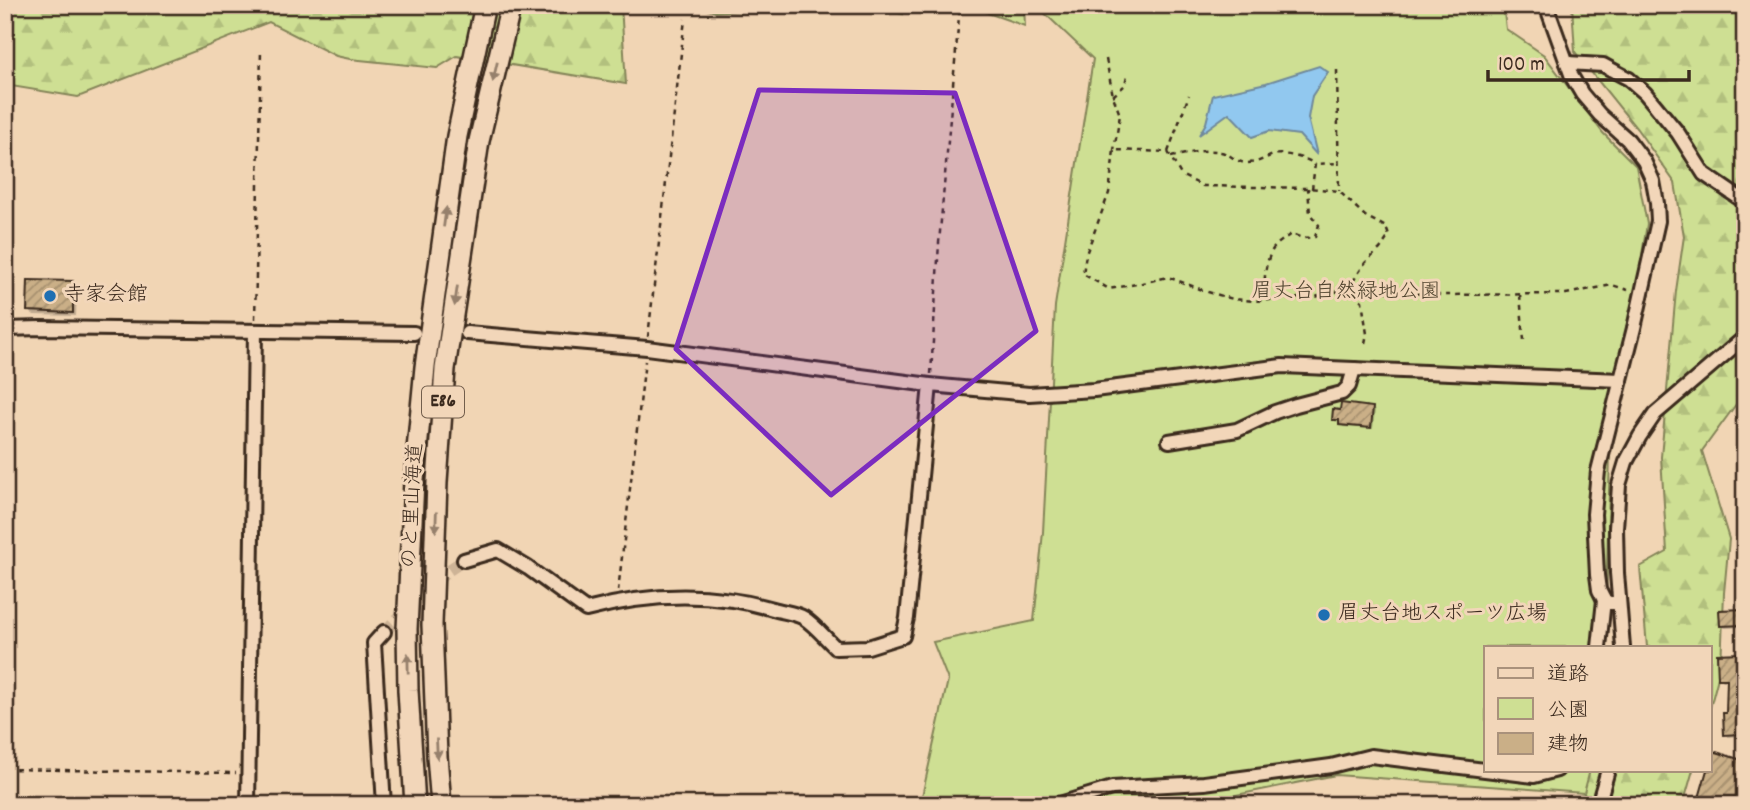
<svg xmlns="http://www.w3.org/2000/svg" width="1750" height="810" font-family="Dekko,'Klee One',sans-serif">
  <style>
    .forest { fill: url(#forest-firs); stroke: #848458; stroke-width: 2 }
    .park { fill: #cedf93; stroke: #848458; stroke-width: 2 }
    .water { fill: #91c8ef; stroke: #6f899b; stroke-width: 2 }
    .shadow { fill: #0003 }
    .building { fill: url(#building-hatch); stroke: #3b2a1e; stroke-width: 2 }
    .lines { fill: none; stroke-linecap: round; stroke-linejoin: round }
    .minor-tunnel { stroke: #cdb396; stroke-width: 12; stroke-dasharray: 12 6; stroke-linecap: butt }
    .minor-casing { stroke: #3b2a1e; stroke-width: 18 }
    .highway-casing { stroke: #3b2a1e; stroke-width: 24 }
    .path { stroke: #3b2a1e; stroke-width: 2.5; stroke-dasharray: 5 5; stroke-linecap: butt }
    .minor { stroke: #f2d6b9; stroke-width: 12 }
    .highway { stroke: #f2d6b9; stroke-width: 19 }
    .oneway { fill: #96806c }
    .marked { fill: #7b2cbf; fill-opacity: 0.2; stroke: #7b2cbf; stroke-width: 5; stroke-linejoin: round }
    .poi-dot { fill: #1f6fb2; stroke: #f2d6b9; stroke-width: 2.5 }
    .labels { text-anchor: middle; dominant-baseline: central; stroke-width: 6; stroke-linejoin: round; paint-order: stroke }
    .shield { fill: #f2d6b9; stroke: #725e4c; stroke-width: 2 }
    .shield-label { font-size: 19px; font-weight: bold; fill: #3b2a1e }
    .park-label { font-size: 21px; fill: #514530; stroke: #f2d6b9 }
    .poi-label { font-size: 21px; fill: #3b2a1e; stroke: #f2d6b9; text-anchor: start }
    .street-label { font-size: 21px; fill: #3b2a1e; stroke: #f2d6b9 }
  </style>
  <defs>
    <pattern id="forest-firs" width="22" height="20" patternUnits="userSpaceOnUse" patternTransform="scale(1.75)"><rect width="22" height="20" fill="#cedf93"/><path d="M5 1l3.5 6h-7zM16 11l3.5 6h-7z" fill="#b2c07e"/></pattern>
    <pattern id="building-hatch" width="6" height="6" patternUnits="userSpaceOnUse" patternTransform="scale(1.75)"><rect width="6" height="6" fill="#caaf87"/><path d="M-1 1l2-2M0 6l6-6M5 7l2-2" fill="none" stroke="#a58f6e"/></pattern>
  </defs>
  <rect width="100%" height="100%" fill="#f1d5b4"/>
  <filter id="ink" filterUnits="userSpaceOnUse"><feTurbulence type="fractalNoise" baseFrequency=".0143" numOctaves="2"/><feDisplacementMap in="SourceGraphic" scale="14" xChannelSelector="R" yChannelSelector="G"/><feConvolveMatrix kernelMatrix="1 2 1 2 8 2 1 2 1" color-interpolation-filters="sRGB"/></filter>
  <g filter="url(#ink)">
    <g class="forest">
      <path d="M5,5H621L626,84L457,56L437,68L350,59L336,56L269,22L78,97L5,85Z"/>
      <path d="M692,5H903V14L874,8L762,10L716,12Z"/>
      <path d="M977,5H1024L1025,26L988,13Z"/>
      <path d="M1572,5H1745V392L1702,451L1729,539L1724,593L1721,666L1710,708V647H1647L1640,567L1667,552L1661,457L1676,291L1684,236L1675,183L1637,129L1575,52Z"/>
      <path d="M1584,770H1693L1683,805H1588L1584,793Z"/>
    </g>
    <path class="park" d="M1036,5H1503L1506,29L1544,55L1603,133L1636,166L1647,224L1610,452L1605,647H1486V770H1590L1584,793L1336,775L1186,805H920L948,680L933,642L1034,621L1043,532L1055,306L1093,59Z"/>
    <path class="water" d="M1319,66L1328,72L1312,96L1308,118L1317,155L1299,135L1269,131L1252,137L1229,113L1199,135L1206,123L1213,95L1266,83Z"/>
    <g class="shadow">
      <path d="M73,282L77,287L76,316L34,315L29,311Z"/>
      <path d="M1372,408L1375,411L1373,429L1343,427L1341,422H1336L1334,419Z"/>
      <path d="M1745,510V527L1741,528L1738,525L1736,511Z"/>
      <path d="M1745,611V627L1725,628L1722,625Z"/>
      <path d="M1739,655L1742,657V736L1728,737L1726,734L1729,681H1723L1720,678Z"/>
    </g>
    <g class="building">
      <path d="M28,280L73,281V313L27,311Z"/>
      <path d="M1341,403L1373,407L1371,428L1339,425V420H1332L1333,409L1340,410Z"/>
      <path d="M1745,609V625L1720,626L1719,610Z"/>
      <path d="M1740,653V734L1724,735L1723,713H1726L1727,679H1718L1717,654Z"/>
      <path d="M1713,751L1745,761V805H1697L1707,770H1710V760Z"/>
    </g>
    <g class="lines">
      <path class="minor-tunnel" d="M384,632L446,572L464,560"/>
      <g class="minor-casing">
        <g id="minor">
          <path d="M1546,5L1572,77L1582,94L1600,115L1628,140L1644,161L1653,181L1657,203L1658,221L1634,328L1598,471L1594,514L1597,575L1599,590L1604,600L1609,603H1619"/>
          <path d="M1567,63L1603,65L1629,79L1645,93L1678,133L1704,174L1745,202"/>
          <path d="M5,329L41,328L414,333"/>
          <path d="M467,333L647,348L930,385L1029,394L1094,390L1282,366L1621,380"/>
          <path d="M1169,441L1237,430L1275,412L1296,405L1342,393L1349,386L1354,369"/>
          <path d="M464,560L498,550L528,568L586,610C649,593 711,591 773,609C783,612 796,613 804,618C816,626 826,639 836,648L868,647L903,636L907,618L930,385"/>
          <path d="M1599,647L1604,600"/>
          <path d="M1623,647L1617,573L1616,528L1619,485L1626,462L1640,436L1655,414L1745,337"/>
          <path d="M248,805L255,331"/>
          <path d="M384,805L374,643L384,632"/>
          <path d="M1056,805L1112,788L1204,783L1331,766L1371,756L1534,776L1557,770"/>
          <path d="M1598,805L1608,770"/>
        </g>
      </g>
      <g class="highway-casing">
        <g id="highway">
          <path d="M415,805L408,690L407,629L414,481L425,367L457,136L485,5"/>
          <path d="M441,805L437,756L432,625L437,482L445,369L479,141L511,5"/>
        </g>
      </g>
      <g class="path">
        <path d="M1106,59L1113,96L1120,115L1114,150"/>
        <path d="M1337,70L1339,191"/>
        <path d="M1113,96L1125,85L1127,75"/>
        <path d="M1168,152L1189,95"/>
        <path d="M1171,157C1187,154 1206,148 1221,152C1230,154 1236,162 1246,163C1259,163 1262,159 1273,155C1283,152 1307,158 1315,164"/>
        <path d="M1312,189L1315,164L1339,163"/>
        <path d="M1520,295L1524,340"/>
        <path d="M1267,300C1263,284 1264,264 1273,249C1277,243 1286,238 1291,234L1303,238L1315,237L1319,225L1310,214L1308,188"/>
        <path d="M255,319L261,50"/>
        <path d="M648,337L685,19"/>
        <path d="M1365,343L1367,334L1362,301L1348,289L1365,263L1380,249L1389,236L1386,227L1365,216L1339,191L1308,188L1203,186L1181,175L1168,152L1114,150L1109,193L1086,254L1083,274L1109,289L1142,283L1168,277L1208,292L1233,299L1254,301L1315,297L1348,289L1440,295L1566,294L1612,285L1628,290"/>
        <path d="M931,374L939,243L960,5"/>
        <path d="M618,591L645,361"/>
        <path d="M5,769L236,773"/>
      </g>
      <use href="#minor" class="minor"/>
      <use href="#highway" class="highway"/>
    </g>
    <defs><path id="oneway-solid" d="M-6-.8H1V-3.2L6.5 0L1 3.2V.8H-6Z" transform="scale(1.75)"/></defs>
    <g class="oneway">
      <use href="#oneway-solid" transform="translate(495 72) rotate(103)"/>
      <use href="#oneway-solid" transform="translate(445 217) rotate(-82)"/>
      <use href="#oneway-solid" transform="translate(456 296) rotate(98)"/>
      <use href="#oneway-solid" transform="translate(436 522) rotate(92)"/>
      <use href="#oneway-solid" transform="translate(408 663) rotate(-91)"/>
      <use href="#oneway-solid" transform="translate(437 749) rotate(87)"/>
    </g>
  </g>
  <path class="marked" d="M759,90L955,93L1036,331L831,495L676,349Z"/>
  <g class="poi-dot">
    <circle cx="50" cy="296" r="7"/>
    <circle cx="1324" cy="615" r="7"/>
  </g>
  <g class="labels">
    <rect class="shield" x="422" y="386.5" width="42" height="31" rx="5"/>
    <g class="shield-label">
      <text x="443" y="402">E86</text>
    </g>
    <g class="park-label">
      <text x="1346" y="293">眉丈台自然緑地公園</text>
    </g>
    <g class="poi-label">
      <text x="64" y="296">寺家会館</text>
      <text x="1338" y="615">眉丈台地スポーツ広場</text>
    </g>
    <g class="street-label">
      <text transform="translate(414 506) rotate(-87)">のと里山海道</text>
    </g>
  </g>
  <rect width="1750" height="810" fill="none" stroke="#f2d6b9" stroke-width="28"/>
  <rect x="14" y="14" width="1722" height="782" fill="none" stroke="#3b2a1e" stroke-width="2.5" filter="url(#ink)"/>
  <rect x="1484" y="646" width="228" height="126" fill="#f2d6b9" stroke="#a9917b" stroke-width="2"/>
  <rect x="1498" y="668" width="35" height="10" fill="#f2d6b9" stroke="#a9917b" stroke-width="2"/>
  <text x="1547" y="680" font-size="21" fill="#3b2a1e">道路</text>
  <rect x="1498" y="698" width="35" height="21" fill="#cedf93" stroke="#a9917b" stroke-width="2"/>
  <text x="1547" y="716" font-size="21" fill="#3b2a1e">公園</text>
  <rect x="1498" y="733" width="35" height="21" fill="#caaf87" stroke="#a9917b" stroke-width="2"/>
  <text x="1547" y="750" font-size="21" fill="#3b2a1e">建物</text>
  <path d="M1488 70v10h201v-10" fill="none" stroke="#3b2a1e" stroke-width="3.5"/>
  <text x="1498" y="70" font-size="21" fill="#3b2a1e" stroke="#f2d6b9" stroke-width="5" paint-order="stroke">100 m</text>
</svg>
